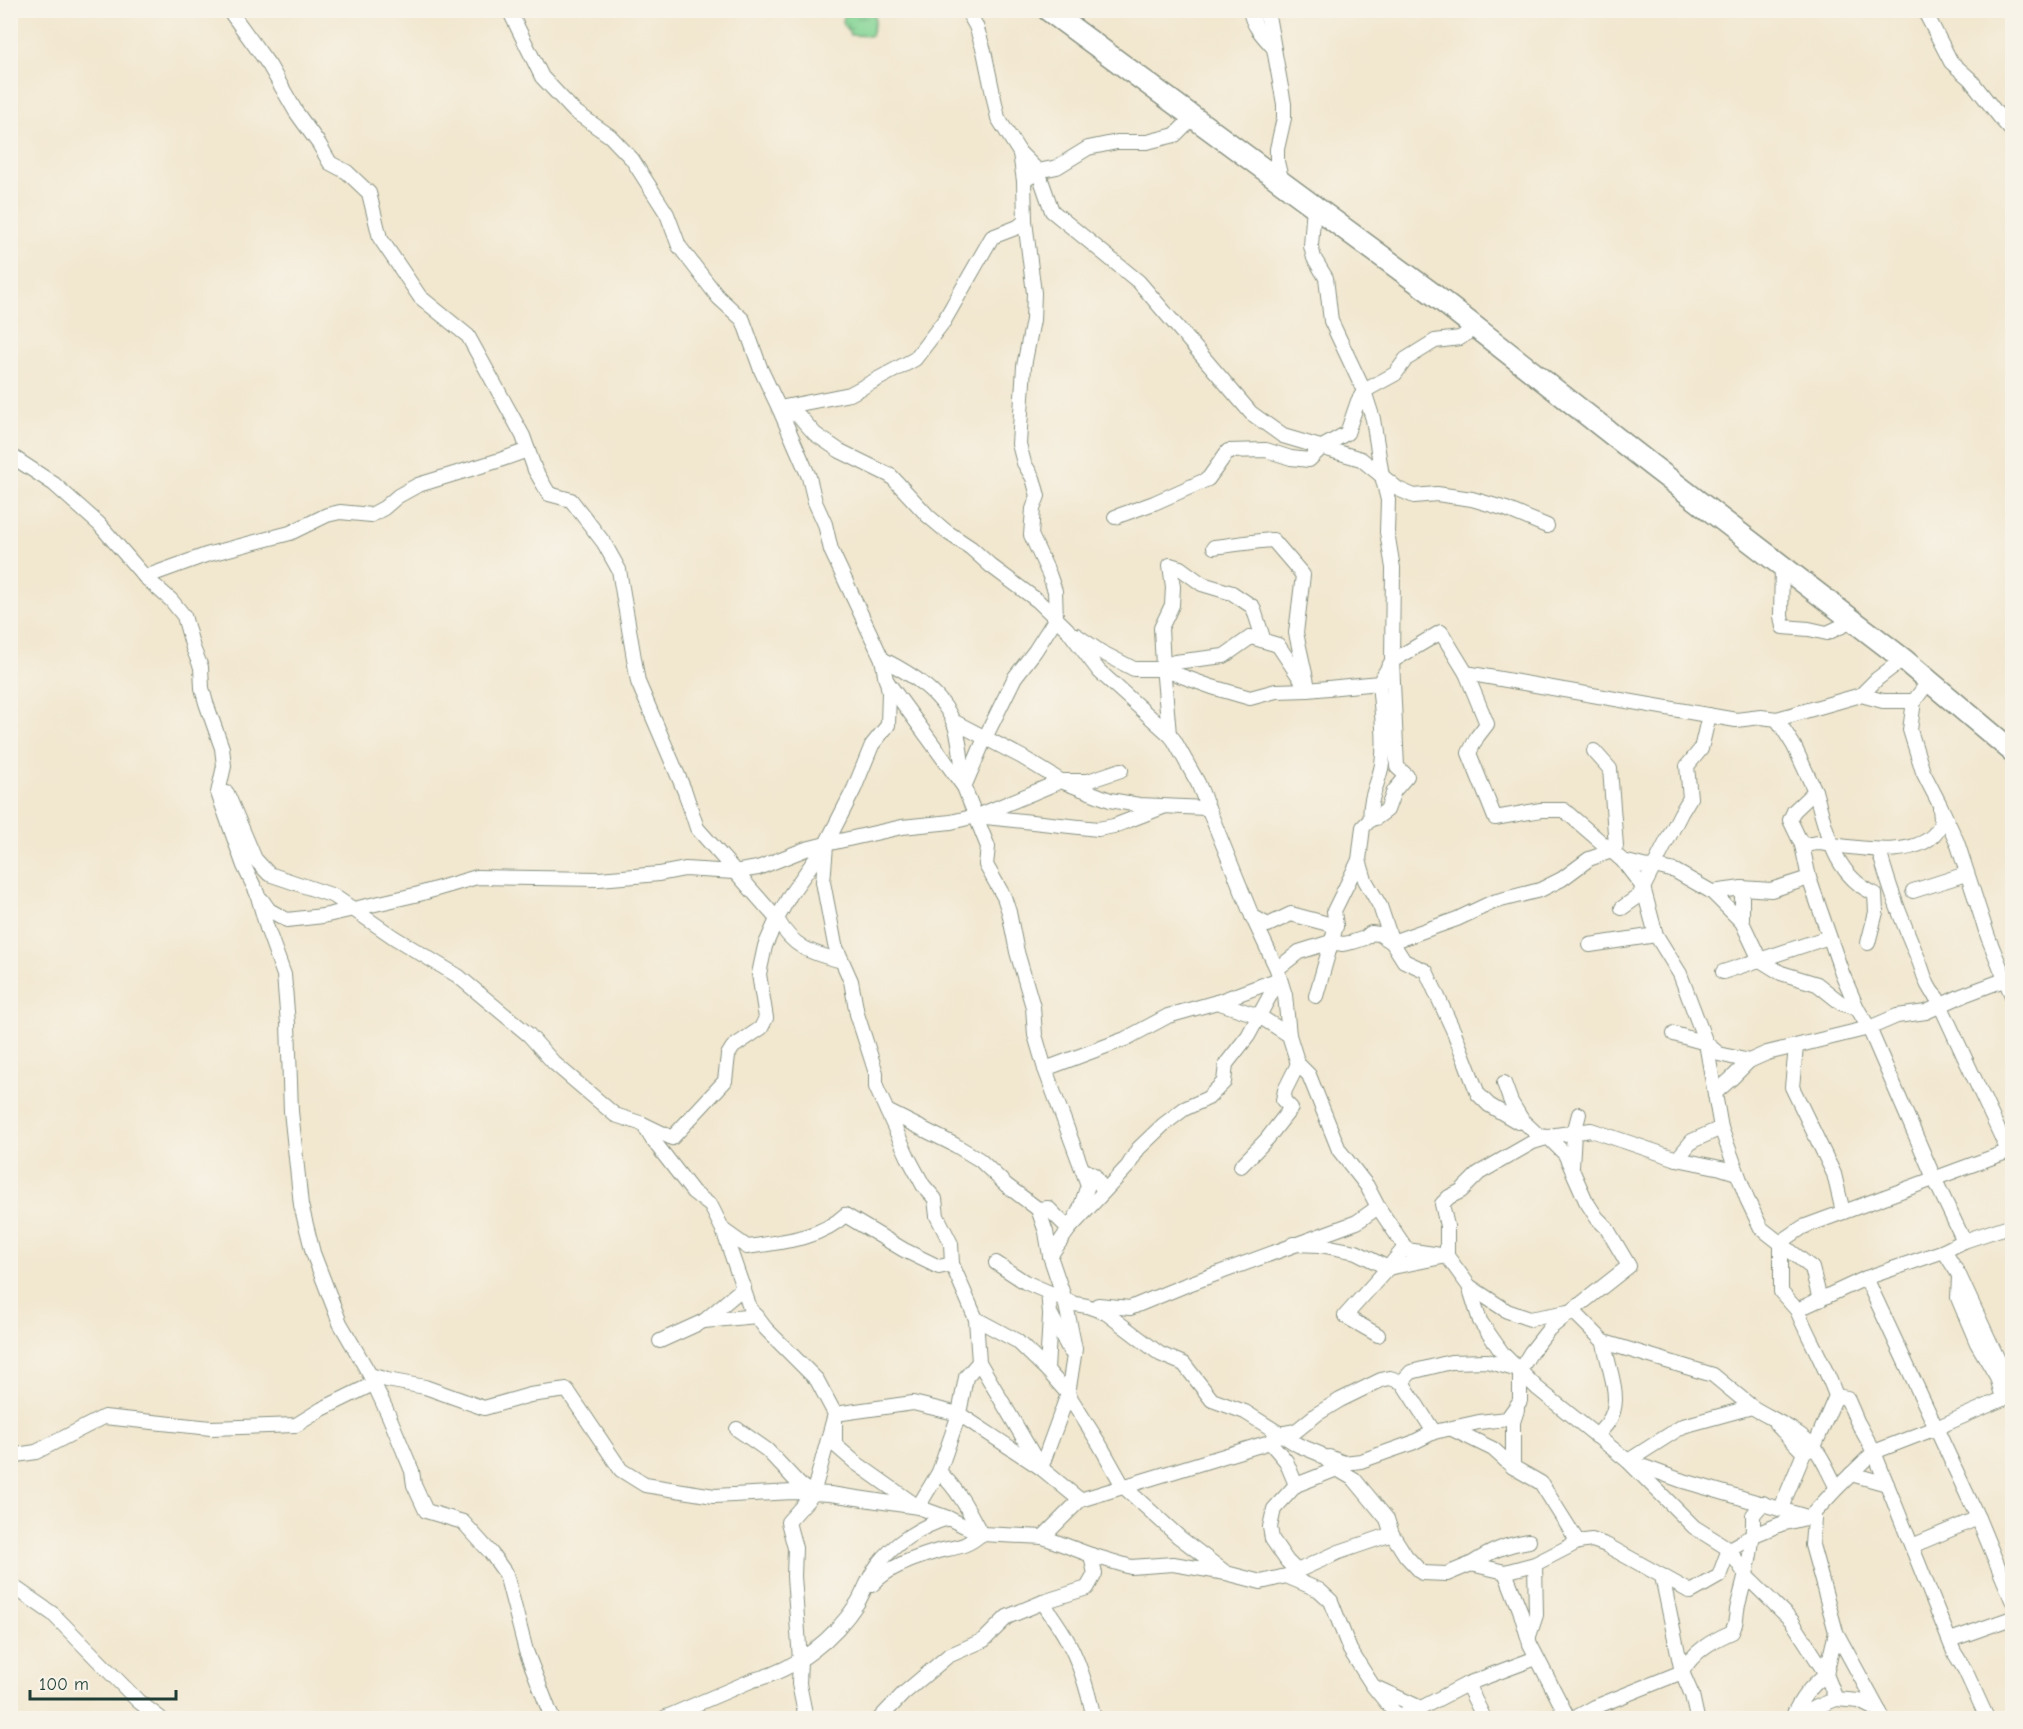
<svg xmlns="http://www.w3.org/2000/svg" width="2023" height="1729" font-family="'Comic Neue',sans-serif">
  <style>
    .wetland { fill: url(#wetland-marsh); stroke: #528864; stroke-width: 1.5 }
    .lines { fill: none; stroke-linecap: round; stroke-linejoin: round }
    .minor-casing { stroke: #889282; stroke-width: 16 }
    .highway-casing { stroke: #889282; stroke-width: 24 }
    .minor { stroke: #fff; stroke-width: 14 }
    .highway { stroke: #fff; stroke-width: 21 }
  </style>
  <defs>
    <pattern id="wetland-marsh" width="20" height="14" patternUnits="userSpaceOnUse" patternTransform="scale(1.5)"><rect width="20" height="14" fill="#84d495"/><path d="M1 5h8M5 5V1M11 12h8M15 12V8" fill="none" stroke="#6bad7a"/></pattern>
  </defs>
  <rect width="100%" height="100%" fill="#f7f3e8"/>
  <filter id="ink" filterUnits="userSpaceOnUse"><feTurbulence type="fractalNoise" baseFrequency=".0167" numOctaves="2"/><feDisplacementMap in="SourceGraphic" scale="12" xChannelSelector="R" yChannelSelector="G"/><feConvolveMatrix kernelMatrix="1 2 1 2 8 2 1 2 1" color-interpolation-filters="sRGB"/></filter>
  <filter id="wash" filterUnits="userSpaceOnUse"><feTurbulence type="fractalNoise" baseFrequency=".008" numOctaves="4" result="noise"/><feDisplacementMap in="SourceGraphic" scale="24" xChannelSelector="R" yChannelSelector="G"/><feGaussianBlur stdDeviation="1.35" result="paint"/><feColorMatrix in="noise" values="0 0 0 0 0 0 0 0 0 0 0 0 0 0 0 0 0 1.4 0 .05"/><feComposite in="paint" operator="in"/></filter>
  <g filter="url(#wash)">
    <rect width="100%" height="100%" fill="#f2e7cf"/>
    <path class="wetland" d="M844,11H874L875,21L871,36L851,35L843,24Z"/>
  </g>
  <g filter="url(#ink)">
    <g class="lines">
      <g class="minor-casing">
        <g id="minor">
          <path d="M229,10L269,65L296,112L319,144L330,163L347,172L369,193L380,238L420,297L468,336L523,436L535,470L549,494L571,500L604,543L619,570L638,682L685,792L697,828L777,919C793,948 811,953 842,961"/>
          <path d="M509,10L542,77L574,111L610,136L632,159L667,214L679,246L718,297L743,320L761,370L779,408L799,416L815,434L840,451L891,476L928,516L947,532L971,548L991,566L1038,601L1067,629L1099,671L1169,734L1174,740L1198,783L1252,916L1277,969L1285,995L1289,1035L1298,1064L1309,1075L1339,1150L1367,1186L1378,1207L1407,1250L1447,1256L1469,1286L1480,1321L1503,1354L1537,1388L1628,1461L1694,1527L1729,1549L1747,1577L1792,1621L1826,1674L1836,1699L1859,1701L1879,1711L1883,1718"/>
          <path d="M967,10L976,26L984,51L998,118L1020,153L1038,171L1057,167L1088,148L1117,142H1147L1175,135L1193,117"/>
          <path d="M1250,10C1252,25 1263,36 1272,46"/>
          <path d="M1263,10L1269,21L1284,104V118L1277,149V162L1282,182"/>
          <path d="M1924,10L1951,62L1970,79L2002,120L2012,131"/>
          <path d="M1024,181L1038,171L1052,211L1139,282L1251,413L1283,436L1361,459L1398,489L1414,496L1437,494L1472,499L1506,509L1547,526"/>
          <path d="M1314,205L1311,246L1314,258L1326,278L1331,321L1364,391L1373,419L1382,476L1388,500L1387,532L1393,568L1392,661L1397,767L1407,776L1394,791L1387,810L1376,818L1371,819L1363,827L1359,860L1334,911L1336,926L1316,996"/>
          <path d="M1025,221L1018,227L992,237L944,321L915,359L850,394L779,408L809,477L815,502L825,524L831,550L882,659L886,680L964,787L988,847L986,865L1004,897L1009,912L1017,952L1033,1007L1035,1035L1045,1069L1088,1185L1080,1209L1069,1229L1048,1208L1038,1209L1046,1232L1050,1256L1065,1300L1075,1349L1068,1394L1041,1468"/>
          <path d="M10,455L54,484L99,524L145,577L171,600L184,616L193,648L201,667L202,688L206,703L222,748L224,766L218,793L244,866L257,893L267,928L284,975L288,1024L291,1111L301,1205L313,1253L340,1323L370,1375L389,1416L412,1471L414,1485L426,1511L463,1522L491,1553L506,1574L526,1651L552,1718"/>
          <path d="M1115,517L1154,503L1208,479L1228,451L1266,450L1291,458L1309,460L1322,447L1347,433L1358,401L1364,391L1395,374L1406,359L1435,341L1460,338L1476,327"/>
          <path d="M1214,547C1234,545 1253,541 1273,540L1303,575L1296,633L1307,683"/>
          <path d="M1782,566L1781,616L1783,627L1809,629L1827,633L1853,621"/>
          <path d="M145,577L206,555L290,533L327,515L340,512L371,515L384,508L398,496L418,485L497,461L528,450"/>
          <path d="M1076,635L1101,652L1134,669H1162L1212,687L1250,698L1276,691L1308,690"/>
          <path d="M882,659C912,674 945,694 956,729C961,746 962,767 964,785"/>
          <path d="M1163,666L1161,628L1172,605L1173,587L1170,565L1180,568L1202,584L1232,593L1253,607L1264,641"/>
          <path d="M1466,673L1487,724L1477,737L1469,753L1495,818L1541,810H1564L1623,861L1643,887L1656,935L1680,974L1706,1043L1721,1128L1747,1199L1761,1228L1812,1268L1820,1300"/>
          <path d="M1929,681L1914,701L1910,730L1923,772L1940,805L1957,842L1988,937L2012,996"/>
          <path d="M1861,695L1883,701H1914"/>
          <path d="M1777,719L1794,746L1815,791L1794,811L1790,820L1802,845L1809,878L1842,973L1857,1008L1869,1028L1934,1178L1964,1241"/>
          <path d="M953,721L1022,757L1061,781L1110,800L1139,805L1206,808"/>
          <path d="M1169,734L1163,666L1175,662L1224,656L1251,637L1278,645L1308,690L1379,683L1392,661L1441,632L1466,673L1736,720L1761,717L1777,719L1861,695L1877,679L1903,659"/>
          <path d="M964,787L985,738L1015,677L1035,651L1056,618L1055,591L1049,574L1031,535L1033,509L1038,496L1033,478L1024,463L1019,444L1024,366L1033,320L1034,293L1025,221L1024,181L1020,153"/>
          <path d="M1815,791C1827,831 1833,875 1875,894L1876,912L1868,943"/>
          <path d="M227,793L255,859L269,874L334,896L395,938L458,976L529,1035L554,1063L615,1115L643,1124L672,1138L725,1081L728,1055L733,1047L761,1028L766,1018L759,974L765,946L777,919L790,895L826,844L854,789L872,745L888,725L889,692L887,681"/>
          <path d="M980,815L1061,781H1088L1121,770"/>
          <path d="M1371,819C1368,799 1379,783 1382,764C1386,738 1381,709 1379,683"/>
          <path d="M1802,845C1807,845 1814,843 1820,843C1851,847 1924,863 1940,825C1942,820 1940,812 1940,807"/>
          <path d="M826,846L823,882L835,945L851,981L857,1014L876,1073V1087L908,1157L923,1185L935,1199L937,1216L951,1244L952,1264L976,1319L979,1362L1039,1465"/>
          <path d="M1879,850C1889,888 1902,920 1917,956C1924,972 1925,986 1937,998L2008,1151"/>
          <path d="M1359,860L1365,880L1380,906L1392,942L1457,919L1493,902L1540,890L1562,879L1589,859L1612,851L1616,846L1610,769L1594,751"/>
          <path d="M1623,861L1647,867L1654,866L1675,871L1712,892L1742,888L1771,890L1809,878"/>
          <path d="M1742,888V922"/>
          <path d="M1913,891L1966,874"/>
          <path d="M1712,892L1742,922L1760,960L1781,973L1817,984L1841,1003L1857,1008"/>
          <path d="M262,900L269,910L287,920L323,916L419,894L477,877L599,879L659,874L685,869L734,872L758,868L806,849L826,844L902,827L951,822L976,816L1098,829L1114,826L1163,807"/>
          <path d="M1622,908L1639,896L1681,813L1690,798L1687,766L1701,749L1709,715"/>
          <path d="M1252,916L1268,925L1291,914L1336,926"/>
          <path d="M1590,945L1656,935"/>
          <path d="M1277,969L1299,952L1331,942L1343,944L1353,942L1365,938L1371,933L1379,934L1392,942L1404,961L1426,971L1454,1032L1478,1094L1489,1105L1518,1122L1522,1120"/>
          <path d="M1723,972L1829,937"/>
          <path d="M1217,1002L1259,1016L1289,1035"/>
          <path d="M1674,1034L1706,1043L1719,1054L1749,1061L1767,1053L1869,1028L1897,1016L1926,1012L1961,996L2012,977"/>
          <path d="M1796,1047L1792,1087L1834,1174L1843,1212"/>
          <path d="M1045,1069L1125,1039L1168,1016L1217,1002L1279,979"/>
          <path d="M1715,1093L1731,1079L1749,1061"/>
          <path d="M887,1111L955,1145L980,1160L1006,1185L1038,1209"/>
          <path d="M643,1124L652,1139L693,1192L711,1206L723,1230L750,1308L766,1329L817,1380L835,1414L813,1494L788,1522L795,1548L794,1576L800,1660L799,1684L806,1718"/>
          <path d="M1677,1159L1721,1168L1737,1173"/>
          <path d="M1241,1166L1267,1139L1291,1108L1283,1100L1285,1090L1298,1064"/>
          <path d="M1572,1166L1574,1133L1579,1114"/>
          <path d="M1082,1169L1094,1175L1104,1191"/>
          <path d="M723,1230L747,1247C780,1242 820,1239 845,1215L904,1250L939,1267L952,1264"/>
          <path d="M1293,1244L1320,1245L1356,1252L1388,1268L1447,1256V1226L1442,1204L1449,1197L1461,1191L1479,1173L1533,1142L1556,1135L1591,1130L1677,1159L1692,1141L1721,1128"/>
          <path d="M1944,1251L1959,1275L2012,1390"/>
          <path d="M1050,1256L1069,1229L1128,1166L1138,1149L1163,1125L1184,1109L1208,1098L1224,1082L1226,1064L1248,1036L1279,979"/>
          <path d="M996,1263L1025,1282L1075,1304L1087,1306L1106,1313L1160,1354L1184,1364L1212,1400L1245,1412L1298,1445L1320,1454L1337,1469L1354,1479L1387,1519L1392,1534L1406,1556L1422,1573L1447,1574L1471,1564L1505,1572L1535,1564L1578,1542L1592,1540L1606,1545L1691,1592L1719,1576L1729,1549L1754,1535L1781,1524L1810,1517L1837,1488L1874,1452L1936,1428L2012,1395"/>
          <path d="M1959,1277L1958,1298L1977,1343L1997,1377L2003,1399"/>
          <path d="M1866,1278L1978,1518L2012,1600"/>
          <path d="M1469,1286L1507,1311L1530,1319L1568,1312"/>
          <path d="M1048,1292L1050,1313L1070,1351"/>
          <path d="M1098,1305L1130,1308L1186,1285L1357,1222L1378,1207"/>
          <path d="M1797,1310L1781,1292V1242L1803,1227L2012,1150"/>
          <path d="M1573,1311L1604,1342L1713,1375L1752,1407"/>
          <path d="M976,1319L1017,1341L1047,1370L1068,1394L1100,1445L1123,1486L1179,1537L1225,1572"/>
          <path d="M704,1321L744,1287"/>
          <path d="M1378,1335L1345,1316L1388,1268L1405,1247"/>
          <path d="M660,1341L704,1321L757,1316"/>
          <path d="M979,1362L966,1377L959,1414L939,1472L918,1507L856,1463L835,1445V1414L913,1403L959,1414L1041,1468L1080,1500L1270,1442L1279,1434L1296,1431L1317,1414L1340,1400L1381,1380L1390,1378L1402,1382L1434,1432"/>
          <path d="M1047,1370L1050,1316"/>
          <path d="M370,1375L387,1380L425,1387L484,1408L530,1395L567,1390L621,1470L645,1485L714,1496L793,1492L830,1494L918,1507L948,1518L981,1534L1043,1537L1091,1555L1131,1567L1173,1564L1226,1573L1261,1582L1286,1576L1319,1590L1331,1601L1350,1650L1373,1686L1399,1718"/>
          <path d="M1402,1382L1411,1372L1451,1362L1487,1361L1518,1370"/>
          <path d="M1836,1396L1847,1398L1857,1421L1874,1452L1954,1652L1965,1670L1987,1718"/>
          <path d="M1517,1410L1513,1422V1467L1541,1483L1578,1542"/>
          <path d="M1776,1424L1804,1453"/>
          <path d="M737,1429L767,1450L799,1484L811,1493"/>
          <path d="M1452,1429L1493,1449L1513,1467"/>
          <path d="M1596,1436C1601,1431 1608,1424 1611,1417C1622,1396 1607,1365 1604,1342"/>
          <path d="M1270,1442L1286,1461L1296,1485"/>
          <path d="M10,1456L36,1452L104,1417L211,1428L296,1425L322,1409L373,1384"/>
          <path d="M1329,1457L1344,1463L1361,1461L1412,1443L1434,1432L1479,1422L1507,1419L1520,1401V1370L1531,1352L1549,1329L1629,1266L1606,1227L1597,1218L1586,1201L1565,1154L1548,1137L1539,1136L1522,1120L1511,1102L1504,1083"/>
          <path d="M1342,1465L1337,1469L1296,1485L1274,1509L1270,1527L1272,1539L1287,1561L1297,1571L1339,1552L1392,1534"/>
          <path d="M1851,1474L1887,1484"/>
          <path d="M1837,1488C1829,1474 1823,1457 1813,1446C1797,1429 1771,1419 1752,1407L1683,1426L1628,1461L1680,1480L1814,1519L1812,1545L1836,1632L1879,1711"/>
          <path d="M1781,1508L1804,1453L1814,1447L1836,1396C1826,1367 1809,1339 1797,1310L1866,1278L1944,1251L1964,1241L2012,1225"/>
          <path d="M1043,1537L1080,1500"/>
          <path d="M1912,1546L1978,1518"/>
          <path d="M1471,1564C1491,1551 1505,1545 1529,1541"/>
          <path d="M1505,1572L1520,1610L1530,1644L1568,1718"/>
          <path d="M1662,1576L1682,1672L1692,1695L1697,1718"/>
          <path d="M10,1580L14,1587L53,1614L138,1701L160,1718"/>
          <path d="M872,1585C887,1567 915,1558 938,1551C956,1547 967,1547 981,1534C969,1511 958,1489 939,1472"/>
          <path d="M1043,1602C1050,1614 1059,1625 1066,1638C1080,1662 1088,1691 1094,1718"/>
          <path d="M1529,1636L1536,1615L1535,1564"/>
          <path d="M1950,1640L2012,1618"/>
          <path d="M1467,1684L1484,1718"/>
          <path d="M1375,1687L1421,1708"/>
          <path d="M1398,1716L1421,1708L1467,1684L1536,1658"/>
          <path d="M1793,1716C1800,1699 1811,1686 1826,1674L1836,1632"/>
          <path d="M664,1718L753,1680C796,1670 835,1638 858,1602C865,1590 869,1576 877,1566C894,1543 921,1526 948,1518"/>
          <path d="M880,1718L903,1694L948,1656L984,1640L1007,1617L1043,1602L1087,1588L1095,1574L1091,1555"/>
          <path d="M1575,1718L1595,1707L1682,1672C1693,1652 1711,1641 1732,1632C1738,1620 1735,1617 1738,1605C1746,1575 1754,1547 1753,1515L1763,1503"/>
          <path d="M1791,1718L1836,1699"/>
        </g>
      </g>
      <g class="highway-casing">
        <path id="highway" d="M1048,10L1433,294L1651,465L1903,659L2012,751"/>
      </g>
      <use href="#minor" class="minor"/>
      <use href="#highway" class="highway"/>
    </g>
  </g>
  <rect width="2023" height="1729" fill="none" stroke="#f7f3e8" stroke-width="36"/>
  <path d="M30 1690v9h146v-9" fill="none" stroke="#1f3d34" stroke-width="3"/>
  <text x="39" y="1690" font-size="18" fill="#1f3d34" stroke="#f7f3e8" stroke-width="4.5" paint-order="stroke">100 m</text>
</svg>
